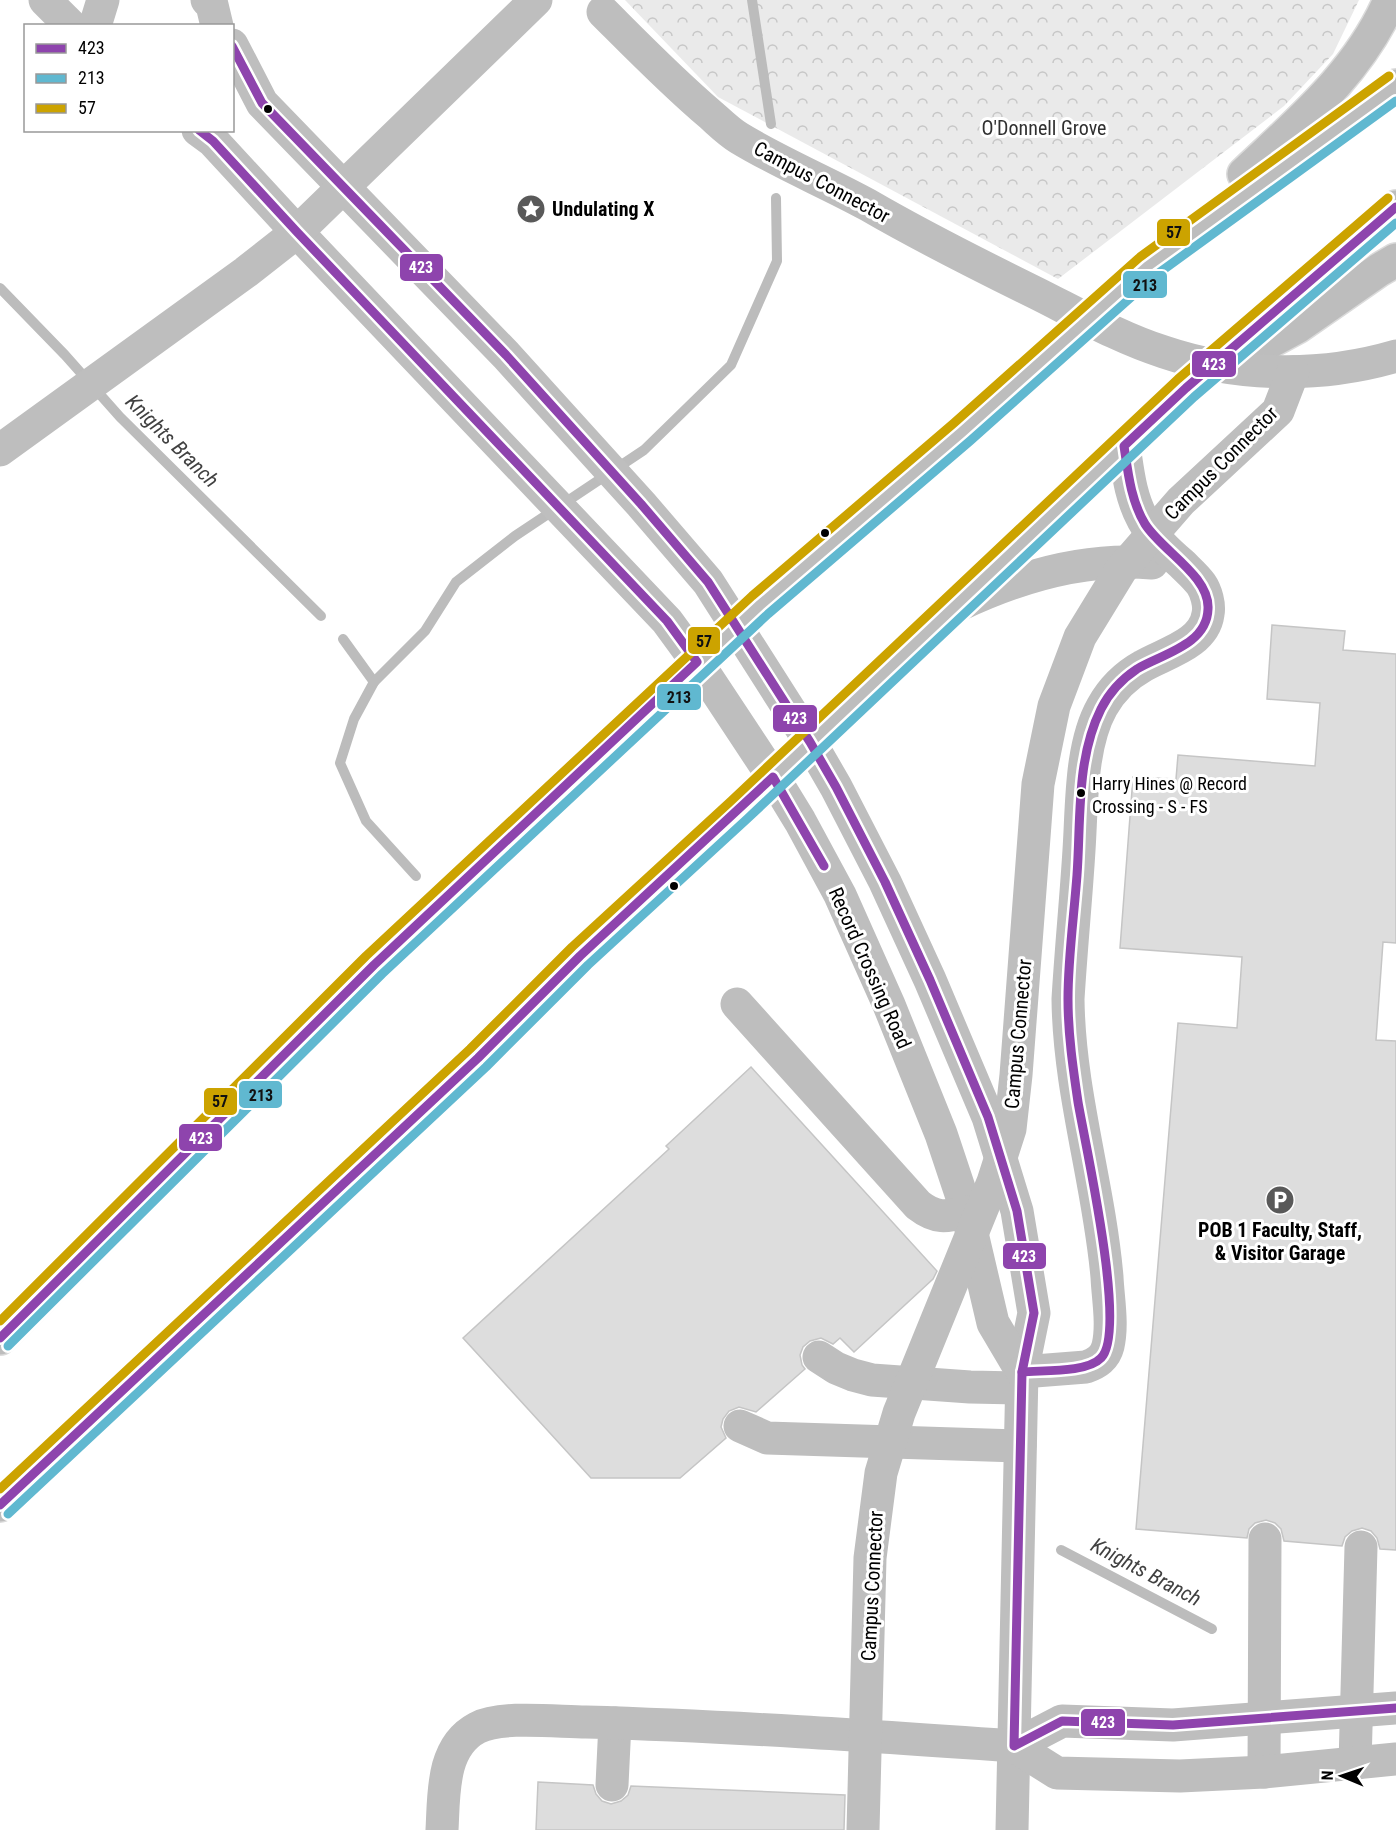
<svg xmlns="http://www.w3.org/2000/svg" width="1396" height="1830" font-family="'Roboto Condensed',sans-serif">
  <style>
    .park { fill: url(#park-crowns) }
    .lines { fill: none; stroke-linecap: round; stroke-linejoin: round }
    .stream { stroke: #bcbcbc; stroke-width: 10 }
    .building { fill: #ddd; stroke: #c5c5c5; stroke-width: 1.5 }
    .major-casing { stroke: #dbdbdb; stroke-width: 36 }
    .minor { stroke: #bebebe; stroke-width: 33 }
    .major { stroke: #bdbdbd; stroke-width: 33 }
    .minor-bridge { stroke: #bebebe; stroke-width: 33 }
    .bus-1-casing { stroke: #fff; stroke-width: 14 }
    .bus-2-casing { stroke: #fff; stroke-width: 14 }
    .bus-3-casing { stroke: #fff; stroke-width: 14 }
    .bus-1 { stroke: #8e44ad; stroke-width: 9 }
    .bus-2 { stroke: #60b8d0; stroke-width: 9 }
    .bus-3 { stroke: #cca300; stroke-width: 9 }
    .bus-dot { fill: #000; stroke: #fff; stroke-width: 2 }
    .labels { text-anchor: middle; dominant-baseline: central; stroke-width: 6; stroke-linejoin: round; paint-order: stroke }
    .bus-label { font-size: 18px; fill: #000; stroke: #fff; text-anchor: start }
    .park-label { font-size: 20px; fill: #303030; stroke: #fff }
    .street-label { font-size: 20px; fill: #000; stroke: #fff }
    .poi-label { font-size: 20px; font-weight: bold; fill: #000; stroke: #fff; text-anchor: start }
    .water-label { font-size: 21px; font-style: italic; fill: #414141; stroke: #fff }
    .line-badge { stroke: #fff; stroke-width: 2 }
    .badge-label { font-size: 16px; text-anchor: middle; font-weight: bold; fill: #fff }
    .pale-badge-label { font-size: 16px; text-anchor: middle; font-weight: bold; fill: #111 }
  </style>
  <defs>
    <pattern id="park-crowns" width="20" height="18" patternUnits="userSpaceOnUse" patternTransform="scale(1.5)"><rect width="20" height="18" fill="#eaeaea"/><path d="M2 6a3 3 0 1 1 6 0M12 15a3 3 0 1 1 6 0" fill="none" stroke="#c7c7c7"/></pattern>
  </defs>
  <rect width="100%" height="100%" fill="#fff"/>
  <path class="park" d="M625,0H1359L1333,54L1284,106L1058,279L718,97Z"/>
  <g class="lines">
    <g class="stream">
      <path d="M752,0L771,124"/>
      <path d="M0,288L65,355L120,417L321,616"/>
      <path d="M343,639L374,682L354,719L340,763L366,821L416,876"/>
      <path d="M374,682L425,631L456,582L515,536L644,450L731,365L777,261L776,198"/>
      <path d="M1061,1550L1212,1629"/>
    </g>
  </g>
  <g class="building">
    <path d="M1272,625L1345,631L1343,650L1396,654V943L1383,942L1376,1040L1396,1041V1550L1380,1549L1377,1538L1371,1531L1362,1528L1352,1531L1345,1537L1342,1546L1284,1541L1281,1529L1275,1523L1266,1520L1255,1523L1249,1529L1247,1538L1136,1529L1178,1023L1237,1028L1242,957L1120,948L1133,777L1176,779L1178,755L1315,766L1320,703L1267,699Z"/>
    <path d="M751,1067L937,1271L933,1279L854,1352L840,1338L833,1344L821,1338L810,1341L803,1347L800,1355L802,1365L805,1369L756,1412L739,1407L729,1411L723,1419L721,1427L726,1438L680,1478H591L463,1338L669,1149L666,1146Z"/>
    <path d="M538,1782L593,1785L596,1794L602,1801L611,1804L621,1801L628,1795L631,1786L845,1795L844,1830H536Z"/>
  </g>
  <g class="lines">
    <g class="major-casing">
      <g id="major">
        <path d="M1244,174C1299,122 1360,71 1390,0"/>
        <path d="M1243,356L1297,327L1379,270L1396,260"/>
        <path d="M0,1338L374,965L760,605L962,432L1148,266L1396,86"/>
        <path d="M0,1505L478,1058L580,956L739,810L1186,388L1396,207"/>
      </g>
    </g>
    <g class="minor">
      <path d="M45,0L71,26"/>
      <path d="M207,0L212,5L217,26"/>
      <path d="M95,26L103,0"/>
      <path d="M232,45L262,103L506,355L641,504L708,582L810,742L836,787L885,882L930,980L988,1117L1017,1211L1034,1313L1022,1372L1012,1830"/>
      <path d="M198,130L213,141L297,232L667,621L697,662L773,777L800,821L840,895L889,1005L941,1134L967,1212L993,1323L1022,1372"/>
      <path d="M0,450L246,272L297,232L536,0"/>
      <path d="M959,605C1020,576 1085,557 1152,563"/>
      <path d="M737,1004L918,1205C936,1219 946,1217 967,1212"/>
      <path d="M819,1357L836,1368L853,1375L872,1380L970,1387L1021,1388"/>
      <path d="M1022,1372L1086,1367C1097,1363 1105,1358 1108,1346C1113,1324 1108,1299 1107,1277C1099,1184 1069,1093 1068,999C1071,949 1076,899 1079,850C1082,806 1080,746 1102,707C1112,689 1125,676 1143,666C1165,653 1204,644 1208,614C1210,605 1206,591 1201,584C1196,577 1188,570 1182,564C1167,551 1153,538 1143,520C1130,496 1128,472 1124,446"/>
      <path d="M740,1426L767,1438L1020,1446"/>
      <path d="M1014,1746L1062,1721L1173,1725L1396,1708"/>
      <path d="M1355,1764L1361,1547"/>
      <path d="M1264,1772L1265,1539"/>
      <path d="M612,1785L615,1723"/>
      <path d="M442,1830C444,1795 441,1747 477,1728C501,1715 558,1722 586,1722C728,1726 872,1736 1014,1746L1057,1773L1180,1776L1264,1772L1396,1759"/>
    </g>
    <use href="#major" class="major"/>
    <g class="minor-bridge">
      <path d="M603,12C638,47 673,83 711,115C720,123 729,132 739,138C780,163 826,182 868,205C923,237 979,265 1036,293C1078,314 1120,338 1164,352C1238,377 1321,378 1396,356"/>
      <path d="M863,1830L870,1558L881,1473L899,1413L993,1182L1010,1129L1016,1075L1038,784L1054,706L1080,637L1121,570L1181,501L1278,411L1293,372"/>
    </g>
    <g class="bus-1-casing">
      <g id="bus-1">
        <path d="M232,46L262,103L506,355L641,504L708,582L810,742L836,787L885,882L930,980L988,1117L1017,1211L1034,1313L1022,1372L1014,1746L1062,1721L1173,1725L1396,1708"/>
        <path d="M0,1338L374,965L697,662L667,621L297,232L213,141L199,130"/>
        <path d="M1022,1372C1042,1370 1087,1373 1101,1358C1128,1332 1085,1144 1078,1102C1073,1068 1068,1034 1068,999C1068,958 1074,916 1077,875C1081,820 1076,759 1101,709C1109,693 1122,679 1137,669C1162,654 1207,645 1208,609C1210,576 1162,551 1145,524C1131,501 1128,473 1124,446L1186,388L1396,207"/>
        <path d="M0,1505L478,1058L580,956L773,777L824,866"/>
      </g>
    </g>
    <g class="bus-2-casing">
      <g id="bus-2">
        <path d="M8,1346L382,974L768,614L970,441L1156,275L1396,101"/>
        <path d="M8,1514L486,1067L588,965L747,819L1194,397L1396,223"/>
      </g>
    </g>
    <g class="bus-3-casing">
      <g id="bus-3">
        <path d="M0,1321L366,956L752,596L954,423L1140,257L1389,76"/>
        <path d="M0,1489L470,1049L572,947L731,801L1178,379L1388,198"/>
      </g>
    </g>
    <use href="#bus-1" class="bus-1"/>
    <use href="#bus-2" class="bus-2"/>
    <use href="#bus-3" class="bus-3"/>
  </g>
  <defs>
    <g id="sight-disc" transform="scale(1.5)"><circle r="9.5" fill="#595959" stroke="#fff"/><path d="M0-6L1.8-2.2L6-1.7L2.9 1.2L3.7 5.4L0 3.3L-3.7 5.4L-2.9 1.2L-6-1.7L-1.8-2.2Z" fill="#fff"/></g>
    <g id="parking-disc" transform="scale(1.5)"><circle r="9.5" fill="#595959" stroke="#fff"/><path d="M-3.5-5.5H1a3.5 3.5 0 0 1 0 7H-1V5.5H-3.5ZM-1-3.4V-.6H.8a1.4 1.4 0 0 0 0-2.8Z" fill="#fff"/></g>
  </defs>
  <g fill-rule="evenodd">
    <use href="#sight-disc" x="531" y="209"/>
    <use href="#parking-disc" x="1280" y="1200"/>
  </g>
  <g class="bus-dot">
    <circle cx="268" cy="109" r="5"/>
    <circle cx="825" cy="533" r="5"/>
    <circle cx="1081" cy="793" r="5"/>
    <circle cx="674" cy="886" r="5"/>
  </g>
  <g class="labels">
    <g class="bus-label">
      <text x="1092" y="783">Harry Hines @ Record<tspan x="1092" dy="23">Crossing - S - FS</tspan></text>
    </g>
    <g class="park-label">
      <text x="1044" y="128">O'Donnell Grove</text>
    </g>
    <g class="street-label">
      <text transform="translate(822 182) rotate(28)">Campus Connector</text>
      <text transform="translate(1221 463) rotate(-45)">Campus Connector</text>
      <text transform="translate(870 968) rotate(66)">Record Crossing Road</text>
      <text transform="translate(1018 1034) rotate(-85)">Campus Connector</text>
      <text transform="translate(872 1586) rotate(-87)">Campus Connector</text>
    </g>
    <g class="poi-label">
      <text x="552" y="209">Undulating X</text>
      <text x="1280" y="1230" text-anchor="middle">POB 1 Faculty, Staff,<tspan x="1280" dy="23">&amp; Visitor Garage</tspan></text>
    </g>
    <g class="water-label">
      <text transform="translate(172 441) rotate(45)">Knights Branch</text>
      <text transform="translate(1146 1572) rotate(28)">Knights Branch</text>
    </g>
  </g>
  <g class="line-badge">
    <rect x="1156" y="218" width="35" height="29" rx="6" fill="#cca300"/>
    <rect x="399" y="253" width="45" height="29" rx="6" fill="#8e44ad"/>
    <rect x="1122" y="270" width="46" height="29" rx="6" fill="#60b8d0"/>
    <rect x="1191" y="350" width="46" height="28" rx="6" fill="#8e44ad"/>
    <rect x="687" y="626" width="34" height="29" rx="6" fill="#cca300"/>
    <rect x="656" y="683" width="46" height="28" rx="6" fill="#60b8d0"/>
    <rect x="772" y="704" width="46" height="29" rx="6" fill="#8e44ad"/>
    <rect x="238" y="1080" width="45" height="29" rx="6" fill="#60b8d0"/>
    <rect x="203" y="1087" width="35" height="29" rx="6" fill="#cca300"/>
    <rect x="178" y="1123" width="45" height="29" rx="6" fill="#8e44ad"/>
    <rect x="1002" y="1242" width="45" height="28" rx="6" fill="#8e44ad"/>
    <rect x="1080" y="1708" width="46" height="29" rx="6" fill="#8e44ad"/>
  </g>
  <g class="badge-label">
    <text x="421" y="273">423</text>
    <text x="1214" y="370">423</text>
    <text x="795" y="724">423</text>
    <text x="201" y="1144">423</text>
    <text x="1024" y="1262">423</text>
    <text x="1103" y="1728">423</text>
  </g>
  <g class="pale-badge-label">
    <text x="1174" y="238">57</text>
    <text x="1145" y="291">213</text>
    <text x="704" y="647">57</text>
    <text x="679" y="703">213</text>
    <text x="261" y="1101">213</text>
    <text x="220" y="1107">57</text>
  </g>
  <rect x="24" y="24" width="210" height="108" fill="#ffffff" stroke="#999999" stroke-width="1.5"/>
  <rect x="36" y="44" width="30" height="9" fill="#8e44ad" stroke="#999999" stroke-width="1.5"/>
  <text x="78" y="54" font-size="18" fill="#000000">423</text>
  <rect x="36" y="74" width="30" height="9" fill="#60b8d0" stroke="#999999" stroke-width="1.5"/>
  <text x="78" y="84" font-size="18" fill="#000000">213</text>
  <rect x="36" y="104" width="30" height="9" fill="#cca300" stroke="#999999" stroke-width="1.5"/>
  <text x="78" y="114" font-size="18" fill="#000000">57</text>
  <g transform="translate(1342 1776) rotate(272)" stroke="#ffffff" stroke-width="4.5" paint-order="stroke">
  <path d="M0-4.5L10 22L0 15L-10 22Z" fill="#000000"/>
  <text y="-9" font-size="16" font-weight="bold" text-anchor="middle" fill="#000000">N</text>
  </g>
</svg>
